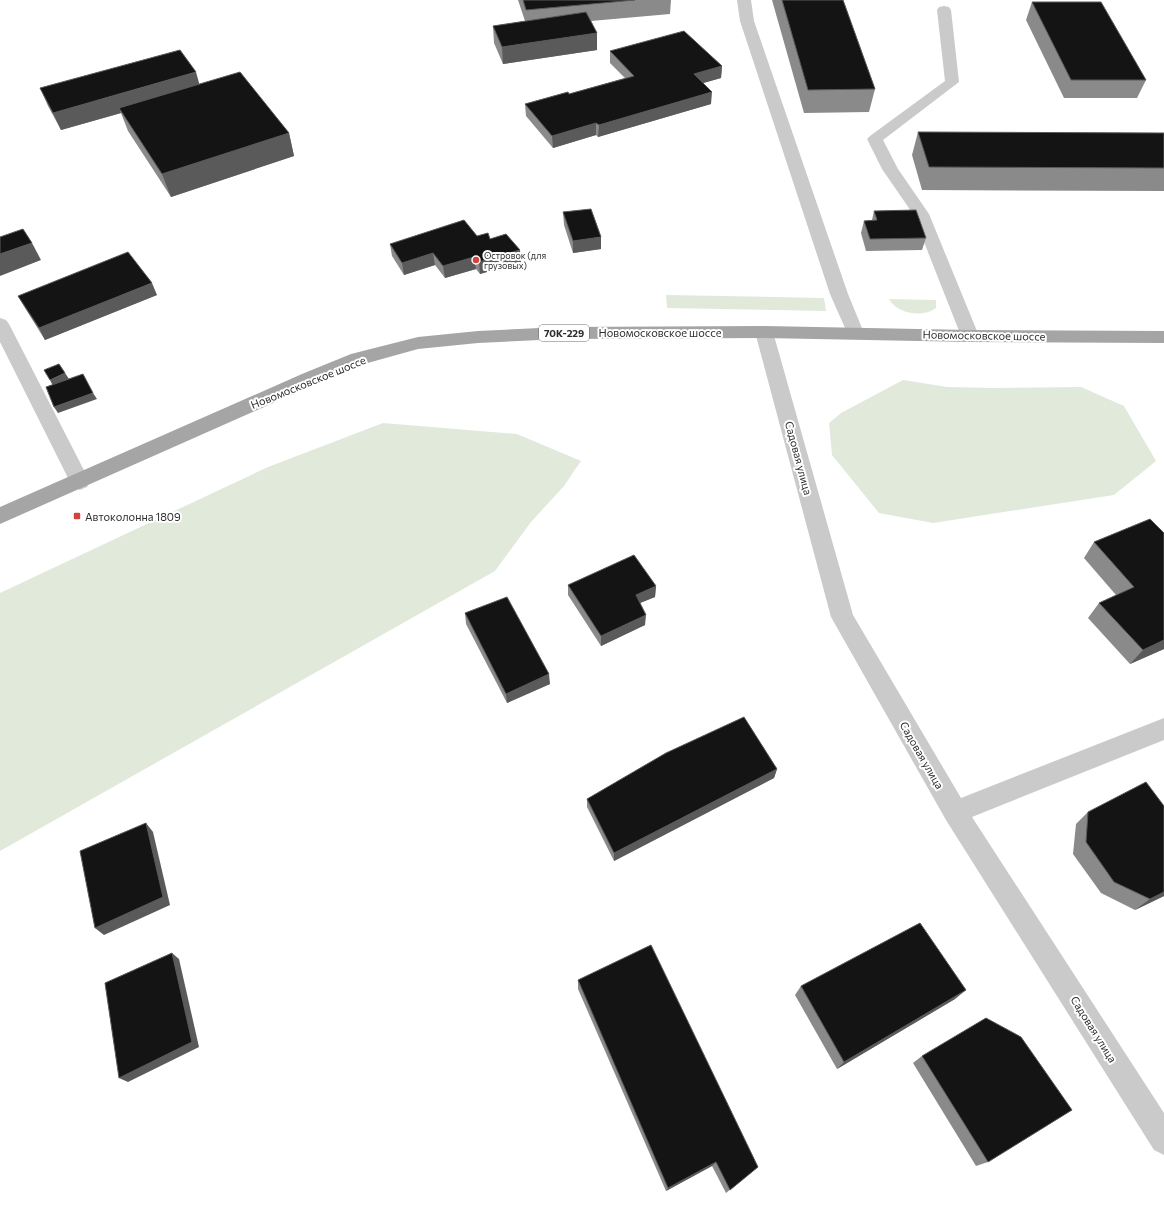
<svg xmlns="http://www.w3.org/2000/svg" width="1164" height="1210" font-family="Commissioner,sans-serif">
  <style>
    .green { fill: #e1e9db }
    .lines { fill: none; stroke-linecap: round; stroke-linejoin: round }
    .minor { fill: #cacaca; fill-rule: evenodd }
    .major { fill: #a5a5a5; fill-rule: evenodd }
    .wall { fill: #8a8a8a }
    .shaded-wall { fill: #5a5a5a }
    .building { fill: #141414; stroke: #5a5a5a }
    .poi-dot { fill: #d4443f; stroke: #fff; stroke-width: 1.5 }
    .labels { text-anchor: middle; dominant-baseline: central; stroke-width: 4; stroke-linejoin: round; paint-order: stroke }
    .far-poi-label { font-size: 9px; fill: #2d2d2d; stroke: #fff; text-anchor: start }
    .shield { fill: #fff; stroke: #6c6c6c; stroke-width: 1 }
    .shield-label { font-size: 10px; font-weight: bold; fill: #2d2d2d }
    .street-label { font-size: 11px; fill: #2d2d2d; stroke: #fff }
    .poi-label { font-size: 11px; fill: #2d2d2d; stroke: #fff; text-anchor: start }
  </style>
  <rect width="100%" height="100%" fill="#fff"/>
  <g class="green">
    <path d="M666,295L824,298L826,311L667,308Z"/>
    <path d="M889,299L936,300V308C923,318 897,314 889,299Z"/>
    <path d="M903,380L947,387L993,388L1081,387L1124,406L1156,461L1114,495L933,523L879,513L832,455L829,423L841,413Z"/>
    <path d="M383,423L517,434L581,461L564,486L531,522L495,571L0,851V593L268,467Z"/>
  </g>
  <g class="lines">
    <g class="minor">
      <path d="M737,0H751L754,21L848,294L864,333L861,337L855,339L849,337L830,294L740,21Z"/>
      <path d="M944,6L949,7L951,10L959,82L883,140L898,169L929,214L979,336L976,340L970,342L964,340L961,336L913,214L882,169L867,139L870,136L945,81L937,10L939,7Z"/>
      <path d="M0,318L6,320L9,324L90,482L87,487L80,490L73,487L70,482L0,342Z"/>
      <path d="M764,326L770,328L773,332L853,615L961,798L1164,718V740L972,817L1164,1113V1155L1154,1150L946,820L831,617L755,332L758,328Z"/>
    </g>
    <path class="major" d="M764,326L970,330L1164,331V343L970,342L764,338L561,339L478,343L418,349L364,364L316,384L0,524V507L302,374L351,354L418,337L478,331L561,327Z"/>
  </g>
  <g class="wall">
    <path d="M518,0H671L670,14L591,21L597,33V50L503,64L494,43L493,26L525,21Z"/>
    <path d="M772,0H843L875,89L869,112L804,113Z"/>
    <path d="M1032,2L1146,80L1137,98H1064L1026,20Z"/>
    <path d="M610,51L722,66L721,78L703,83L711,104L598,137L596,135L553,148L526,116L525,104L569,94L625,78L610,63Z"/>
    <path d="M40,88L289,133L294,156L171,197L128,131L121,113L61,130L48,106Z"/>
    <path d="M918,132L1164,133V191L922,190L912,155Z"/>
    <path d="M874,211L926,238L922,250L866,251L861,233L864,221L872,220Z"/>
    <path d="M563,212L601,237V249L573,253L564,225Z"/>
    <path d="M477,236L490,239L521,262L480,274L476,269L445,278L435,265L404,275L392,256L390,244Z"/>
    <path d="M157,295L45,340L25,308L18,296Z"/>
    <path d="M1150,519L1164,649L1130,664L1088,618L1099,603L1116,595L1084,558L1094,542Z"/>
    <path d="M568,585L656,586L655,597L640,603L645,625L601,646L568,595Z"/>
    <path d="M465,613L550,684L507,703L466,624Z"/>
    <path d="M777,769L774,778L614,861L587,807V799Z"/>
    <path d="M1088,812L1164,896L1135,910L1101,893L1073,854L1076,824Z"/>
    <path d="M578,980L758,1167L726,1193L712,1166L666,1191L578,989Z"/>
    <path d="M801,986L955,999L837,1069L795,995Z"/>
    <path d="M922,1056L988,1162L976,1166L913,1063Z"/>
  </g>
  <g class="shaded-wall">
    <path d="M597,33V50L503,64L502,47Z"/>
    <path d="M722,66L721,78L693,86L694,74Z"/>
    <path d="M196,72L201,90L119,108L121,113L61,130L53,113Z"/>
    <path d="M712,92L711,104L598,137L599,125Z"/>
    <path d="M596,123V135L553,148L552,136Z"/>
    <path d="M289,133L294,156L171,197L162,174Z"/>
    <path d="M601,237V249L573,253V241Z"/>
    <path d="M32,243L41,260L0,276V254Z"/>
    <path d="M520,250L521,262L480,274L479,262Z"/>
    <path d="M433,253L435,265L404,275L402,263Z"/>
    <path d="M474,257L476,269L445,278L443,266Z"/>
    <path d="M152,283L157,295L45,340L39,328Z"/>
    <path d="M65,373L69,379L53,386L50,380Z"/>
    <path d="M93,393L97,399L58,413L54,407Z"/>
    <path d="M656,586L655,597L635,605L636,595Z"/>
    <path d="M646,615L645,625L601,646V636Z"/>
    <path d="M1164,640V649L1130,664L1143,650Z"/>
    <path d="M549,674L550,684L507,703L506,694Z"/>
    <path d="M777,769L774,778L614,861V853Z"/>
    <path d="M146,823L153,832L170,905L104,935L95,928Z"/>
    <path d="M1164,892V896L1135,910L1150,899Z"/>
    <path d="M172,953L179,959L199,1047L128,1082L119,1078Z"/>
    <path d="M966,990L955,999L837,1069L844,1062Z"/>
    <path d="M716,1162L712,1166L666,1191L668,1188Z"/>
  </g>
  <g class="building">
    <path d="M523,0H635L526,10Z"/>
    <path d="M782,0H843L875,89L808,90Z"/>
    <path d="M1032,2H1101L1146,80H1071Z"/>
    <path d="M586,12L597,33L502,47L493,26Z"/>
    <path d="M684,31L722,66L694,74L712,92L599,125L596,123L552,136L525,104L568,92L569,94L634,76L610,51Z"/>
    <path d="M180,50L196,72L53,113L40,88Z"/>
    <path d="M240,72L289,133L162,174L119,108Z"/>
    <path d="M918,132L1164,133V168L929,167Z"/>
    <path d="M591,209L601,237L573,241L563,212Z"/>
    <path d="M916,210L926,238L870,239L864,221L877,220L874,211Z"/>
    <path d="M464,220L477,236L488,233L490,239L506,234L520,250L479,262L474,257L443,266L433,253L402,263L390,244Z"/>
    <path d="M23,229L32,243L0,254V237Z"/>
    <path d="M128,252L152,283L39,328L18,296Z"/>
    <path d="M59,364L65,373L50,380L44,370Z"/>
    <path d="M83,374L93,393L54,407L46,387Z"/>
    <path d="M1150,519L1164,533V640L1143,650L1099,603L1134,587L1094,542Z"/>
    <path d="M634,555L656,586L636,595L646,615L601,636L568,585Z"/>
    <path d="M507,597L549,674L506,694L465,613Z"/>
    <path d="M744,717L777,769L614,853L587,799L666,753Z"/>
    <path d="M1146,782L1164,806V892L1150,899L1114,882L1086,842L1088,812Z"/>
    <path d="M146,823L163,897L95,928L80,851Z"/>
    <path d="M920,923L966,990L844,1062L801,986Z"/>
    <path d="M651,945L758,1167L730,1190L716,1162L668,1188L578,980Z"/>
    <path d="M172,953L192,1042L119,1078L105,983Z"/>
    <path d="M986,1018L1021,1037L1072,1110L988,1162L922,1056Z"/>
  </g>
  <g class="poi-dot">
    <circle cx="476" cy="260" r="4"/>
    <rect x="73" y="512" width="8" height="8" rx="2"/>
  </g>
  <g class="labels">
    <g class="far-poi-label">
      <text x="484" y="255">Островок (для<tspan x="484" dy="10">грузовых)</tspan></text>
    </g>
    <rect class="shield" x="539" y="325" width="50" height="16" rx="3"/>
    <g class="shield-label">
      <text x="564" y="333">70К-229</text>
    </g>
    <g class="street-label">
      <text x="660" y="332">Новомосковское шоссе</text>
      <text transform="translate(984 335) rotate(1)">Новомосковское шоссе</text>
      <text transform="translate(308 382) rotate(-22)">Новомосковское шоссе</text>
      <text transform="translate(799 458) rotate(75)">Садовая улица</text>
      <text transform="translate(922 755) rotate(60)">Садовая улица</text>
      <text transform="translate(1094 1029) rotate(58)">Садовая улица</text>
    </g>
    <g class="poi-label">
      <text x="85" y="516">Автоколонна 1809</text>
    </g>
  </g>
</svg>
